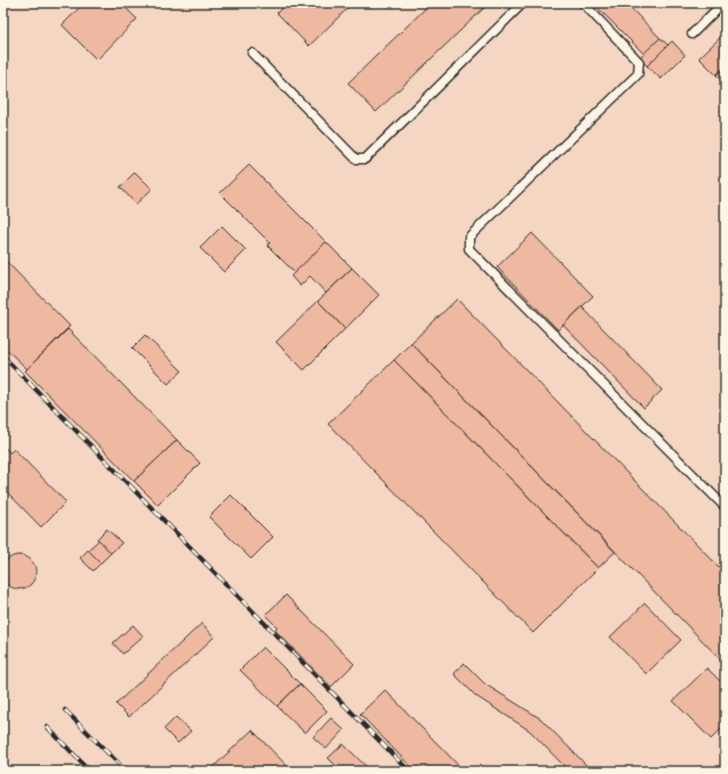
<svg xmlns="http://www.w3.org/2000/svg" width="728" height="774" font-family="Pangolin,sans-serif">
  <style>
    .built { fill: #f5d6c3 }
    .building { fill: #eeb8a1; stroke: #2b2b2b }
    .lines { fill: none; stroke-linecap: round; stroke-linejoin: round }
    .lane-casing { stroke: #2b2b2b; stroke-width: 11 }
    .lane { stroke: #fcf5e5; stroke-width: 8 }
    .rail-casing { stroke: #2b2b2b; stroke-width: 4.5 }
    .rail { stroke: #fcf5e5; stroke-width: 3; stroke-dasharray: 9; stroke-linecap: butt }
  </style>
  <rect width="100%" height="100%" fill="#f8e3d1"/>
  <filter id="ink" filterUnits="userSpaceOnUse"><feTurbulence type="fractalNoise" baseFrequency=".025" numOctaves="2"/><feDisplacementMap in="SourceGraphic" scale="8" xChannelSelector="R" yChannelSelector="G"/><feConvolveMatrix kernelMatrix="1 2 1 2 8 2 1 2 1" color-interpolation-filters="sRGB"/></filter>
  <g filter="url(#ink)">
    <rect class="built" x="3" y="3" width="722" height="768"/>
    <g class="building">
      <path d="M84,3H121L137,19L97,60L62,25Z"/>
      <path d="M287,3H353L309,46L277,13Z"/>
      <path d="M431,3H454L456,5L458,3H489L376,112L348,83Z"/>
      <path d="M593,3H626L660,38L644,54Z"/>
      <path d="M725,33V67L716,75L699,58Z"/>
      <path d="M660,38L668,45L647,66L639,58Z"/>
      <path d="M672,41L685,55L661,79L647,66Z"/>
      <path d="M725,67V85L716,75Z"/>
      <path d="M249,165L326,242L295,273L267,245L270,243L220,193Z"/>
      <path d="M135,172L152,189L136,204L120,187Z"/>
      <path d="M222,226L246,250L224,272L200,248Z"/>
      <path d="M532,233L593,296L558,330L497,267Z"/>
      <path d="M326,242L352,268L326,293L310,276L300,286L291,276Z"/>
      <path d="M3,258L70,326L27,369L3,346Z"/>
      <path d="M352,268L379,295L345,329L318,301Z"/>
      <path d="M457,299L725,573V664L411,343Z"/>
      <path d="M318,301L345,329L304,370L276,342Z"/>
      <path d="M582,307L662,390L644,408L563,325Z"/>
      <path d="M68,329L177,440L134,481L25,371Z"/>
      <path d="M145,335L182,371L168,384L132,348Z"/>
      <path d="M411,343L615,552L598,568L394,360Z"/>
      <path d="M394,360L598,568L533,633L328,424Z"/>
      <path d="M177,440L200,463L158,505L134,481Z"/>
      <path d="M3,445L10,453L14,449L66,502L41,527L3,488Z"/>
      <path d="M231,495L273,537L251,559L209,517Z"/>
      <path d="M107,529L122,543L111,553L97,539Z"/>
      <path d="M99,540L111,553L101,563L88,550Z"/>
      <path d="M88,550L101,563L93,571L80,558Z"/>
      <circle cx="19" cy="572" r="17"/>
      <path d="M286,595L354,664L331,687L275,630L277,627L265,615Z"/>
      <path d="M645,603L681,640L646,674L610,637Z"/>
      <path d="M202,623L214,637L129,717L116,704Z"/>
      <path d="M133,625L143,636L123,654L113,643Z"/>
      <path d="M263,647L300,684L277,706L240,670Z"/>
      <path d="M464,663L485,684L541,719L592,771H569L530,731L476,696L454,674Z"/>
      <path d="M707,668L725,686V725L711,739L673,701Z"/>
      <path d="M300,684L327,711L305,733L277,706Z"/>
      <path d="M385,690L464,771H415L360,714Z"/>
      <path d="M176,717L191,731L178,743L164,729Z"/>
      <path d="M331,718L344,730L326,749L313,737Z"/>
      <path d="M252,730L292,771H217L213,767Z"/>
      <path d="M343,744L371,771H341L328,758Z"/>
    </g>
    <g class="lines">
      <g class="lane-casing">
        <g id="lane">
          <path d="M583,3L639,62L638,74L469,237V249L725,507"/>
          <path d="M692,34L723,3"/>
          <path d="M252,53L356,159H365L523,3"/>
        </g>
      </g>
      <use href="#lane" class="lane"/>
      <g class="rail-casing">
        <g id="rail">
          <path d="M3,356L409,771"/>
          <path d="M65,710L126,771"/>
          <path d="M47,727L90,771"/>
        </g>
      </g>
      <use href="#rail" class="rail"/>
    </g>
  </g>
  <rect width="728" height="774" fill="none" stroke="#fcf5e5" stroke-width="16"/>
  <rect x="8" y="8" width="712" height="758" fill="none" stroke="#2b2b2b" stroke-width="1.5" filter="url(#ink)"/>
</svg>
